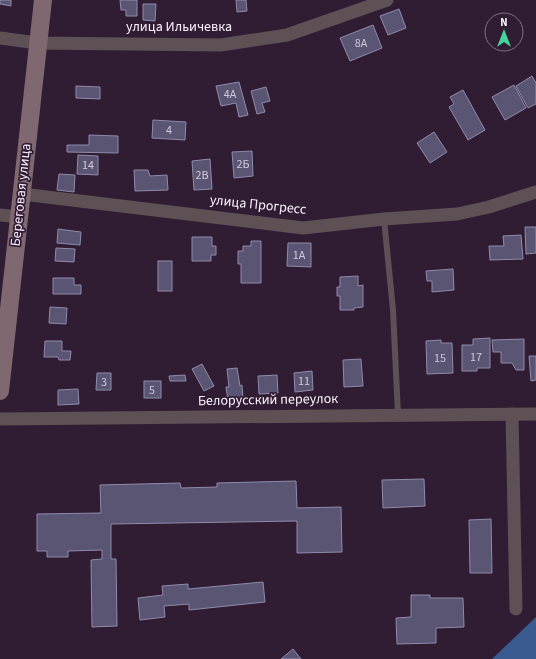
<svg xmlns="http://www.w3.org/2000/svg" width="536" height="659" font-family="'Source Sans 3',sans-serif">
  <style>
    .water { fill: #3a5b8f }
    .building { fill: #595572; stroke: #908bac }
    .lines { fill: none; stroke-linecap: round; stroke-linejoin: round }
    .service { stroke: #5f5056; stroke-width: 6 }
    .minor { stroke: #5f5056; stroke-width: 13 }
    .secondary { stroke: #806871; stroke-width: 18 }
    .labels { text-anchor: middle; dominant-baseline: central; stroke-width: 3.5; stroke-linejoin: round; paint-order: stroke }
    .number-label { font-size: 12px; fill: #d4c9dc }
    .street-label { font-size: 14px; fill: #fdf0ff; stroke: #301d33 }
  </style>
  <rect width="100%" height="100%" fill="#301d33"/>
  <path class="water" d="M536,617V659H492Z"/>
  <g class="building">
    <path d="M0,0H11V6L0,4Z"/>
    <path d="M120,0H137V16H126V10H121Z"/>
    <path d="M236,0H246L247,11L237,12Z"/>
    <path d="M143,4H156L155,21L143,20Z"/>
    <path d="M399,9L406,28L388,35L380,16Z"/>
    <path d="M373,25L382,48L350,61L340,38Z"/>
    <path d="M532,76L536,83V104L528,108L516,86Z"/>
    <path d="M239,82L248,115L239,117L236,103L221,106L216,86Z"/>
    <path d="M514,85L526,108L505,120L492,97Z"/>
    <path d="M76,86L100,87V99L76,98Z"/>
    <path d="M266,87L270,101L262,103L265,112L257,114L251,91Z"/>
    <path d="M463,90L485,130L468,140L449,107L454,104L450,97Z"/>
    <path d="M153,120L186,122L185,140L152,138Z"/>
    <path d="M434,132L447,152L430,163L417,143Z"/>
    <path d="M89,135L118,136V153L67,152V145H89Z"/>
    <path d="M252,151L253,176L234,178L232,152Z"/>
    <path d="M78,155L98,156V175L77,174Z"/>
    <path d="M210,159L212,189L194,190L192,161Z"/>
    <path d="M134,170H148L150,176L167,175L168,190L135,191Z"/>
    <path d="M59,174L75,175L74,192L57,190Z"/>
    <path d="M525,227H536V253L526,254Z"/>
    <path d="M58,229L81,232L80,245L57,243Z"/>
    <path d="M521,235L523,259L490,260L489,246H504L503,236Z"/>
    <path d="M192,237H212V246H216V255H211V261H192Z"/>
    <path d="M251,241H261V283H241V264H238V251H243V246H251Z"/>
    <path d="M288,243H311V267L287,266Z"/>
    <path d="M56,248L75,249L74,262L55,261Z"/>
    <rect x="158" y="261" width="14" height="30"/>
    <path d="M453,269L454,290L432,292V281H427L426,271Z"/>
    <path d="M358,276V286L363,285V307L354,308V310H340V296H337V287H340V277Z"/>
    <path d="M53,278H74V285H81V294H53Z"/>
    <path d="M50,307L67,308L66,324L49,323Z"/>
    <path d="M490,338V368H477V371H462V345H473V339Z"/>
    <path d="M524,339V370H516L512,363H501V352H493L492,340Z"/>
    <path d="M441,340V343H452L453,373L427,374L426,341Z"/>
    <path d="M45,341H62V351H71L70,360H59L58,357H44Z"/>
    <path d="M529,356H536V380L531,381Z"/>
    <path d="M361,359L363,386L344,387L343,360Z"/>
    <path d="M202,364L214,386L204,391L192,369Z"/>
    <path d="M237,368L240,386L242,385L243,399L228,401L226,387H229L227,369Z"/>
    <path d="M312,371L313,390L295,392L294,373Z"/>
    <path d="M97,373H111V390H96Z"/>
    <path d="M185,375L186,381H170L169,376Z"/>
    <path d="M277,375L278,393L259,394L258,376Z"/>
    <rect x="144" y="381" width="17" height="17"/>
    <path d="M78,389L79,404L58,405V390Z"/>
    <path d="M424,479L425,506L383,508L382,480Z"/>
    <path d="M296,481L297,508L341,507L342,552L297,553V521L111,524V559H116L117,626L92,627L91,560L102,559V550L68,551V557H47V551H37V514L101,513L100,485L180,483L181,488L217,487V483Z"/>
    <path d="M491,519L492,573H470L469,520Z"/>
    <path d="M263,582L265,602L189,610V604L164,606L165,617L140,620L138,598L163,595L162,586L188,584V589Z"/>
    <path d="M411,595H430V598H463L464,627L436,628V643L397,644L396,618L411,617Z"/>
    <path d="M293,649L301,659H281Z"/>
  </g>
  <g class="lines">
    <path class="service" d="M384,219L393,310L398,415"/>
    <g class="minor">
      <path d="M0,38L37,43L221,45L287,35L387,0"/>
      <path d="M22,194L303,228L384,219L457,214L489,207L536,192"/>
      <path d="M0,215L19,217"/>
      <path d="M512,414L516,609"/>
      <path d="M0,419L536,414"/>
    </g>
    <path class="secondary" d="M0,391L43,0"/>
  </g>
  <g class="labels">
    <g class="number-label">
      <text x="361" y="43">8А</text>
      <text x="230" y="94">4А</text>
      <text x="169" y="130">4</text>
      <text x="243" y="164">2Б</text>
      <text x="88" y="165">14</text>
      <text x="202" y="175">2В</text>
      <text x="299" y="255">1А</text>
      <text x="476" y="357">17</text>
      <text x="440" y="358">15</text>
      <text x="304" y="381">11</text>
      <text x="104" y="382">3</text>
      <text x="152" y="390">5</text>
    </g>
    <g class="street-label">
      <text x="179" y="27">улица Ильичевка</text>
      <text transform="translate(21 195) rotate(-84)">Береговая улица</text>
      <text transform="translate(258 205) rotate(6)">улица Прогресс</text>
      <text transform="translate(268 400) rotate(-1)">Белорусский переулок</text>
    </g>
  </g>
  <g transform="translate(504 32)"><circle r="19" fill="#301d33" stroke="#827185"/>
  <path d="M0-3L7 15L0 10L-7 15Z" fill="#44d49f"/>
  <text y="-6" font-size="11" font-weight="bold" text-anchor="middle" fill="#fdf0ff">N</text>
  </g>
</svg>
